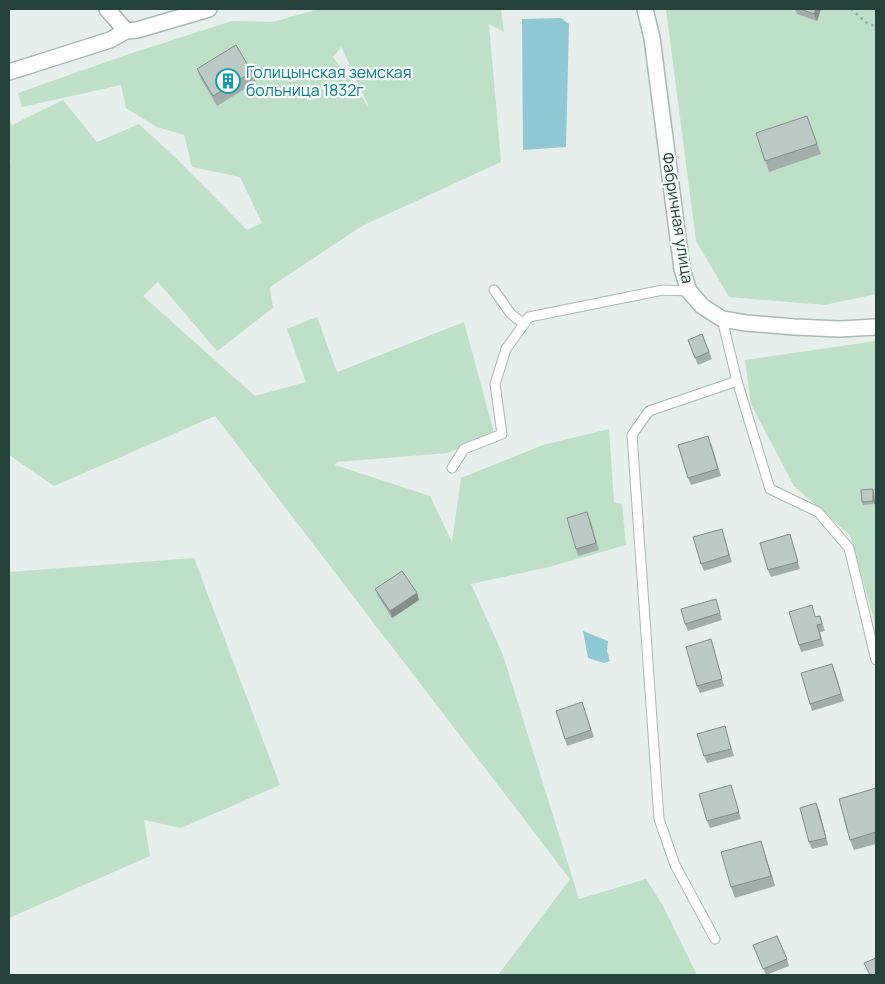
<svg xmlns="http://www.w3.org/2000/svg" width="885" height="984" font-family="Manrope,sans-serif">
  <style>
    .green { fill: #bfe0c8; fill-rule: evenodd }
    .water { fill: #8ec9d4 }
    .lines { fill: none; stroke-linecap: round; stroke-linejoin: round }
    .service-casing { stroke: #a8b8b2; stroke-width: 11 }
    .minor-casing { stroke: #a8b8b2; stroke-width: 18 }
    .tertiary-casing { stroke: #a8b8b2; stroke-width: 18 }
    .path { stroke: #86b3a5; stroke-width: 2.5; stroke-dasharray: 2.5 4; stroke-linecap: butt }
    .service { stroke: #fff; stroke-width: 9 }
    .minor { stroke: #fff; stroke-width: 15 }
    .tertiary { stroke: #fff; stroke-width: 15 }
    .wall { fill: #a1aea9 }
    .shaded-wall { fill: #838d89 }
    .building { fill: #bbcac4; stroke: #838d89 }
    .labels { text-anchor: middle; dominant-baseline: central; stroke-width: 4.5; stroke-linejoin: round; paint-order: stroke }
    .culture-label { font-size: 16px; fill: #0d838f; stroke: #f7fbf9; text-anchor: start }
    .street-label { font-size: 16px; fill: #24423a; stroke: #f7fbf9 }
  </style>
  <rect width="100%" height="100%" fill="#e6efeb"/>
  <g class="green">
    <path d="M318,9H501L504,32L489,24L501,162L362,226L270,287L273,308L217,351L158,282L143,296L255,396L306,382L287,329L317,317L337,372L464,322L494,433L448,453L337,462L335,465L430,496L452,542L461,478L543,445L609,429L614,502L622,504L626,545L549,567L471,584L503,655L579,899L646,879L662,904L697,975H498L570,879L215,416L54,486L9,455V121L12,125L63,100L97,142L139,124L178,160L247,230L262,223L240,177L192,167L184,135L157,127L126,108L121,85L22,107L18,93L126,55L232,21L273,22ZM341,47L342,48L369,107L333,57Z"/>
    <path d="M666,9H876V294L825,305L729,297L696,241Z"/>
    <path d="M876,341V627L850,535L794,486L751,404L745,360Z"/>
    <path d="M194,558L280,785L181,828L144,820L150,856L9,918V572Z"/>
  </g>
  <g class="water">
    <path d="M561,18L569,24L566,147L523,150L522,19Z"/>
    <path d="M583,631L608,641L607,651L610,661L604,663L588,658Z"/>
  </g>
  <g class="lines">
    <g class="service-casing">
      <g id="service">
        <path d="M494,290L511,314L524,324"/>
        <path d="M722,319L737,381L770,489L818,512L849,548L876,660"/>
        <path d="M452,468L464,449L502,434L495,384L506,349L529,317L663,290L689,291"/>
        <path d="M715,939L675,865L659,819L632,435L649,411L737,381"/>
      </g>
    </g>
    <g class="minor-casing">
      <path id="minor" d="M9,72L110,40L126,31"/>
    </g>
    <g class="tertiary-casing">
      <g id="tertiary">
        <path d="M107,9L126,31L137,30L209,9"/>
        <path d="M645,9L652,38L682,269L689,291L702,306L722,319L746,323L795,327L839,329L876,327"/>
      </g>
    </g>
    <g class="path">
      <path d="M851,9L868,24L876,26"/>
      <path d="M9,166V171"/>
    </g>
    <use href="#service" class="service"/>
    <use href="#minor" class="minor"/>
    <use href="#tertiary" class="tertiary"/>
  </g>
  <g class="wall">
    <path d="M795,9H821L817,21L797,14Z"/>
    <path d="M197,69L252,72L256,82L217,106L201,79Z"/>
    <path d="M807,116L821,154L769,172L756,133Z"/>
    <path d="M702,334L712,359L698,365L688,340Z"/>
    <path d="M711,443L721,476L691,485L688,478Z"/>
    <path d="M873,489L874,493L875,504L863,505L862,502Z"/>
    <path d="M590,519L599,550L578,556L576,549Z"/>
    <path d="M724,536L732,562L704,571L701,564Z"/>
    <path d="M792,542L800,569L771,577L768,570Z"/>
    <path d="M375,589L417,593L419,600L392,618L378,596Z"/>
    <path d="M718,606L722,620L688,631L685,624Z"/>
    <path d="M820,616L825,631L820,632L824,646L801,652L799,645L816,617Z"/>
    <path d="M711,639L724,686L700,693L697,686Z"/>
    <path d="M835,671L844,701L812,711L810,704Z"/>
    <path d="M582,702L594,737L567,746L556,711Z"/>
    <path d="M727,733L734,756L707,763L704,756Z"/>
    <path d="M876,788V844L854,850L850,840Z"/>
    <path d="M733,792L741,819L710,828L707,821Z"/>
    <path d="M819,810L828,845L812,849L809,842Z"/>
    <path d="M761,841L775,886L735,898L731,887Z"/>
    <path d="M756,952L787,959L789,966L766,975Z"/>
  </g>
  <g class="shaded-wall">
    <path d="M816,9H821L817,21L814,14Z"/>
    <path d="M873,489L874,493L875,504L873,501Z"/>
    <path d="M417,593L419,600L392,618L390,611Z"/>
    <path d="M816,803L819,810L828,845Z"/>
    <path d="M761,841L764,851L775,886L771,876Z"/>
  </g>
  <g class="building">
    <path d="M800,9H816L814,14Z"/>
    <path d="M236,45L252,72L213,96L197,69Z"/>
    <path d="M807,116L817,144L765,161L756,133Z"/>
    <path d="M702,334L709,352L695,358L688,340Z"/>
    <path d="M708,436L718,469L688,478L678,445Z"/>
    <path d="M873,489V501L862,502L861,490Z"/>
    <path d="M587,512L596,543L576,549L567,518Z"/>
    <path d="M722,529L729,555L701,564L693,537Z"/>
    <path d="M790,534L798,562L768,570L760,543Z"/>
    <path d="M402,571L417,593L390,611L375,589Z"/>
    <path d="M716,599L720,613L685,624L681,609Z"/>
    <path d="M812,605L815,617L820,616L822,624L817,625L821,639L799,645L789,612Z"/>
    <path d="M711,639L722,679L697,686L686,647Z"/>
    <path d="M832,664L841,694L810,704L801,673Z"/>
    <path d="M582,702L591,730L565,739L556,711Z"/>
    <path d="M725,726L731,749L704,756L697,734Z"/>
    <path d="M731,785L739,812L707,821L699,794Z"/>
    <path d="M876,788V832L850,840L839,799Z"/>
    <path d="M816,803L826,838L809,842L800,808Z"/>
    <path d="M761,841L771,876L731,887L721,852Z"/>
    <path d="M777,936L787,959L763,969L753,945Z"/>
    <path d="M876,958V975H870L864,963Z"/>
  </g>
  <defs>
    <g id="building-ring" transform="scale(1.25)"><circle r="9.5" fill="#f7fbf9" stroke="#0f9aa8" stroke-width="1.5"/><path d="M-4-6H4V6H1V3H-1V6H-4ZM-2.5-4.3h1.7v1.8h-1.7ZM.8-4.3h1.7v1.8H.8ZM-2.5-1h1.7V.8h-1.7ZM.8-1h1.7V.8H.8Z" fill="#0f9aa8"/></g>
  </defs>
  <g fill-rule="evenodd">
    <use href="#building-ring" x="228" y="81"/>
  </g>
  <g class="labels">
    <g class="culture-label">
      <text x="246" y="72">Голицынская земская<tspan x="246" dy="18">больница 1832г</tspan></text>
    </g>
    <g class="street-label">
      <text transform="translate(678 218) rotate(81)">Фабричная улица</text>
    </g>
  </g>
  <rect width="885" height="984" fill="none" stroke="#24423a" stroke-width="20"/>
</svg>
